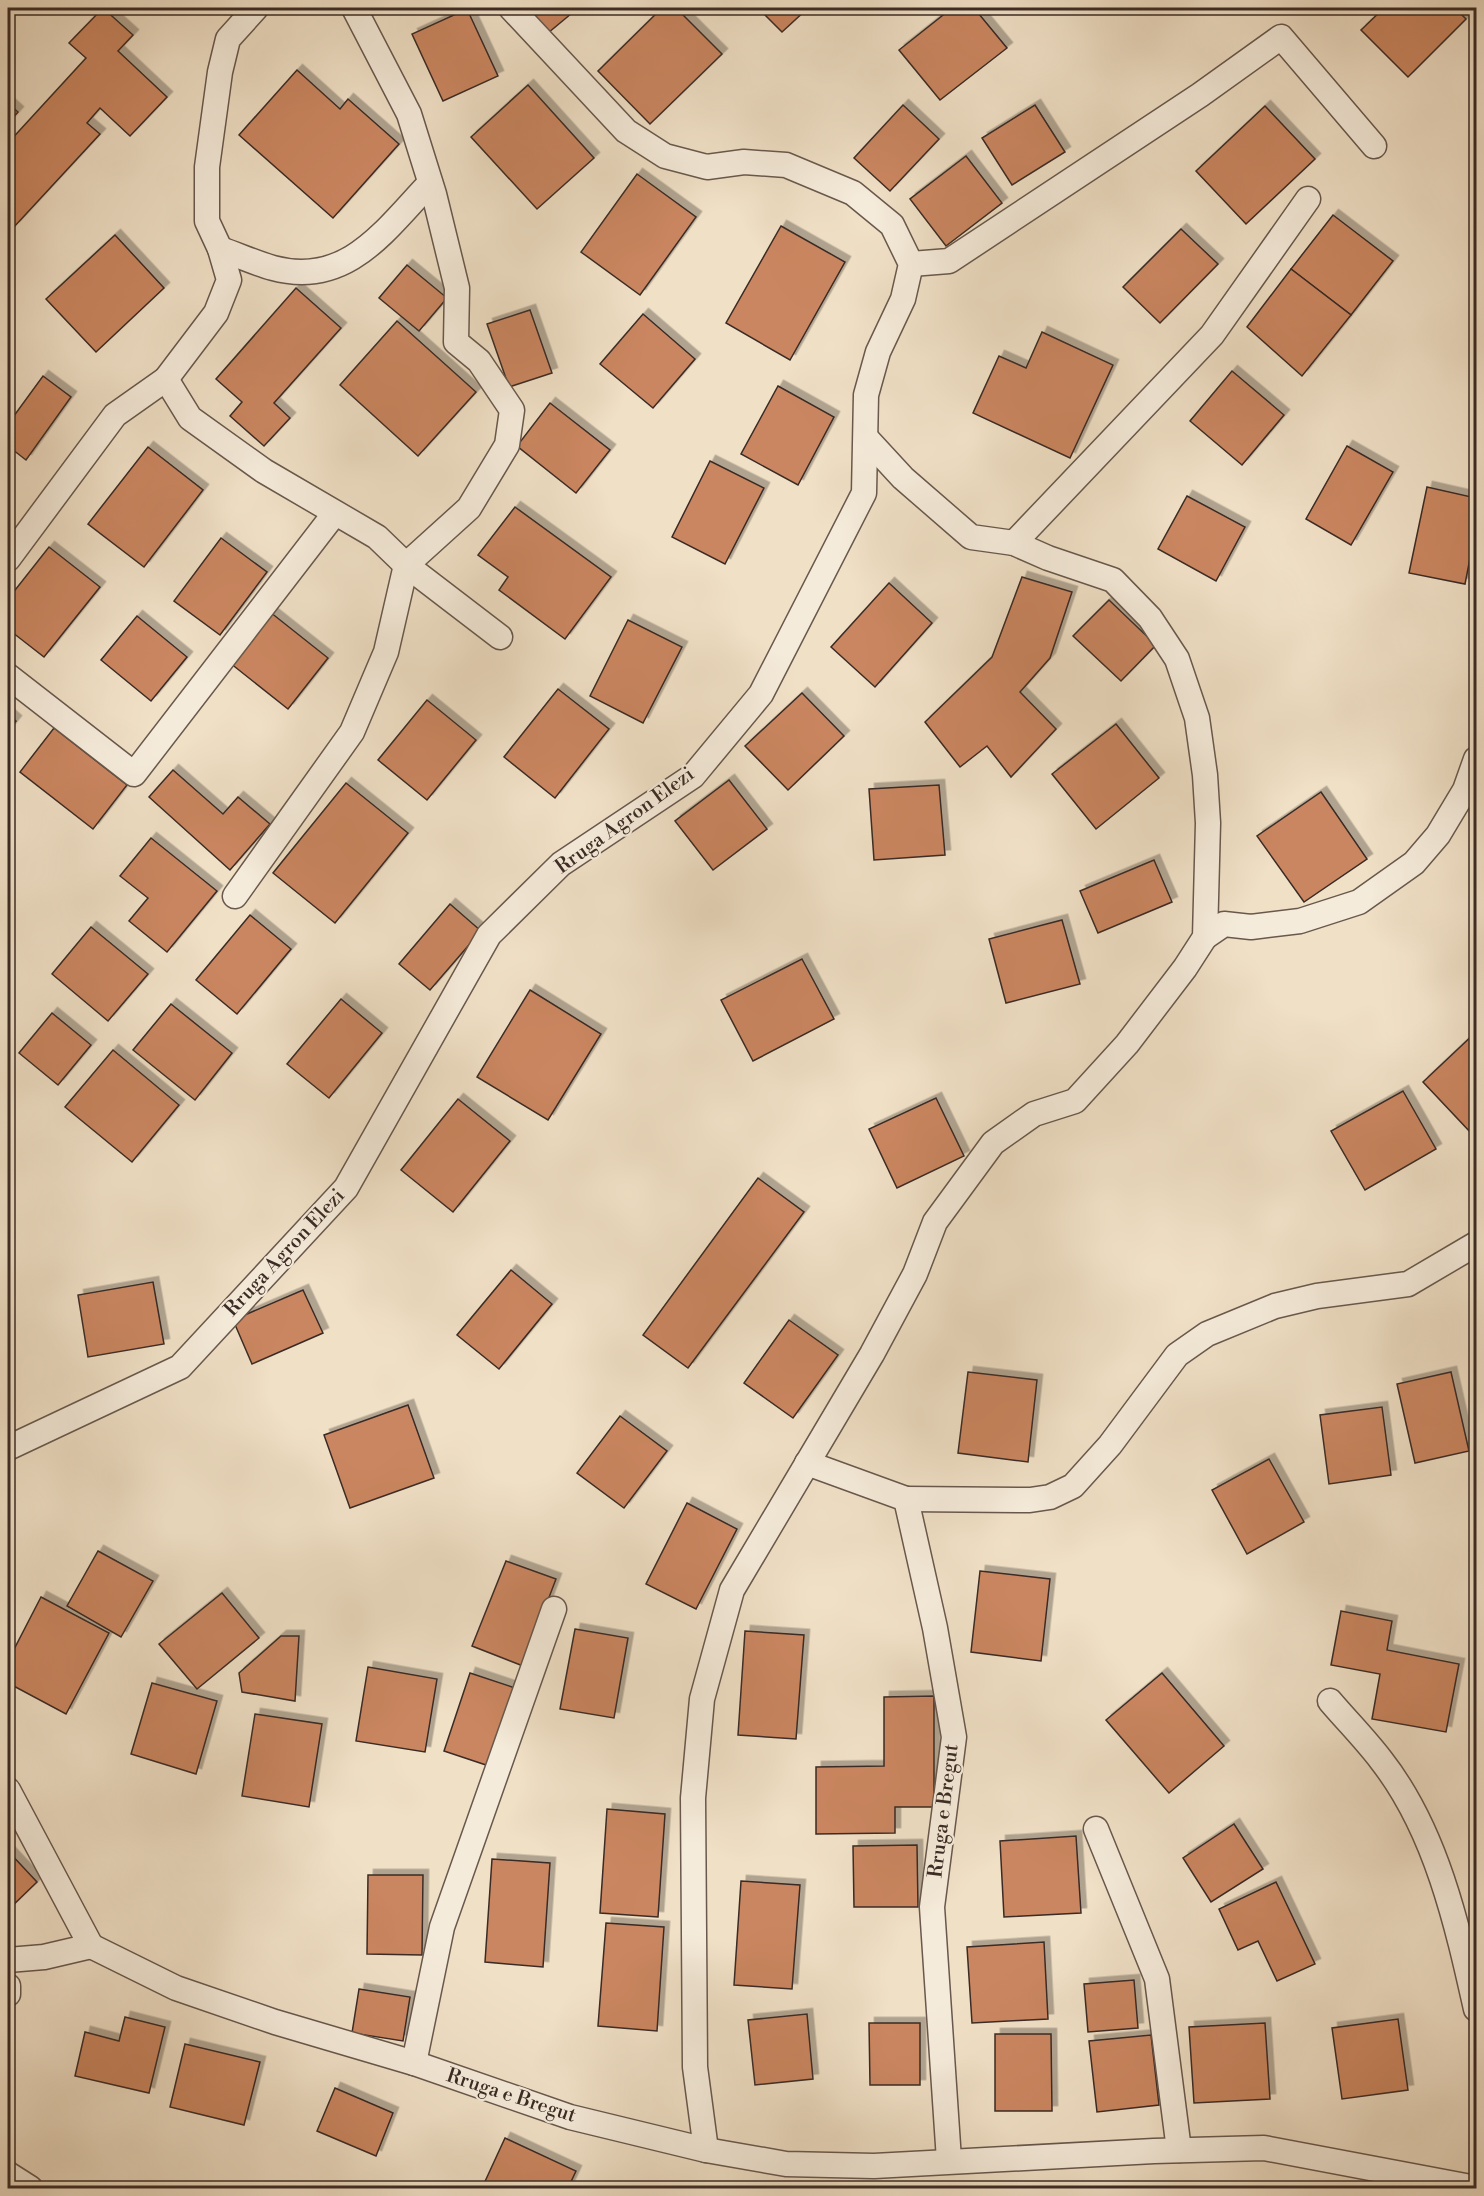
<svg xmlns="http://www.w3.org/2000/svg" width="1484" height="2196" font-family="'Libre Bodoni',serif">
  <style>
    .building { fill: #ca8661; stroke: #3a2b25; stroke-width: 1.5; filter: url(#shadow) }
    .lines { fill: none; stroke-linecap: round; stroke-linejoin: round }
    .lane-casing { stroke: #68584d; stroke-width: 27 }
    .lane { stroke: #f5ebda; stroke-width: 24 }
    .labels { text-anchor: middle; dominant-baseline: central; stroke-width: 4.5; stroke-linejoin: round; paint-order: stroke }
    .street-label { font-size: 20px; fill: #3a2b25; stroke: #f5ebda }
  </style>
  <defs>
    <filter id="shadow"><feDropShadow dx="5.5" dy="-5.5" stdDeviation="0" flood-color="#0004"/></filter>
  </defs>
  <rect width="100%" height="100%" fill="#f0e0c6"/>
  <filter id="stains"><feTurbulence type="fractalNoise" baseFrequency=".00333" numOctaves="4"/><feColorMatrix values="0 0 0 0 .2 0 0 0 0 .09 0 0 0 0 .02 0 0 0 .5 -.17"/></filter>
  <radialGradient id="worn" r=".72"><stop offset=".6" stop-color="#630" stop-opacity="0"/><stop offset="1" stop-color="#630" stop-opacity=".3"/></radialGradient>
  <g class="building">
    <path d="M103,8L133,35L118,51L167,97L130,136L100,108L87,123L100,134L14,227L8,221V143L86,58L69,43Z"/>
    <path d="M527,8H578L548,33Z"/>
    <path d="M662,8H676L722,54L650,124L598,71Z"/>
    <path d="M758,8H808L782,32Z"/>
    <path d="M952,8H974L1007,48L940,100L899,50Z"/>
    <path d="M1384,8H1455L1466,19L1408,77L1361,30Z"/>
    <path d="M467,9L498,76L443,101L412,34Z"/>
    <path d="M297,70L340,109L348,99L399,144L333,218L239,135Z"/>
    <path d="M528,85L594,158L537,209L471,137Z"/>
    <path d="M8,103L18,112L8,123Z"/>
    <path d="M903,105L939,139L890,191L854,158Z"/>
    <path d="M1035,105L1065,152L1012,185L982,138Z"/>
    <path d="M1265,106L1315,159L1246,224L1196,171Z"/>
    <path d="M966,156L1002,203L946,246L910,199Z"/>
    <path d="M637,174L696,217L640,295L581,252Z"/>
    <path d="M1333,215L1393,261L1351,315L1291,269Z"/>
    <path d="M781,226L845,262L790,360L726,323Z"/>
    <path d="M1181,229L1218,264L1160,323L1123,287Z"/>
    <path d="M115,235L164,288L96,352L46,299Z"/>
    <path d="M407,265L447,298L419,331L379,298Z"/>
    <path d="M1291,269L1351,315L1302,376L1247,327Z"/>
    <path d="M296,288L341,328L274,403L290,418L264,446L230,416L242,402L216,379Z"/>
    <path d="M530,310L552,373L509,387L487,324Z"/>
    <path d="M643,314L695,359L653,408L600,364Z"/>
    <path d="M397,321L476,392L418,456L340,385Z"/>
    <path d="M1042,332L1113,365L1070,458L973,413L999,356L1026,368Z"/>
    <path d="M1232,371L1284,415L1242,465L1190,421Z"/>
    <path d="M43,376L71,397L26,460L8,446V424Z"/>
    <path d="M778,386L834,417L798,485L741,454Z"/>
    <path d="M550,403L610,450L576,493L517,446Z"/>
    <path d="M1347,446L1393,472L1351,545L1306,519Z"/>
    <path d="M148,447L203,490L144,567L88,524Z"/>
    <path d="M710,461L764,488L725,564L672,537Z"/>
    <path d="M1427,487L1476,498V528L1465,584L1409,573Z"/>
    <path d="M1187,496L1245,527L1216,581L1158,549Z"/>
    <path d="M515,507L611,577L565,639L499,590L508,577L478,555Z"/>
    <path d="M221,538L267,572L220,635L174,601Z"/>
    <path d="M49,547L100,587L44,657L8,629V599Z"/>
    <path d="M1022,577L1072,592L1050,658L1020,692L1056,729L1011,777L987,746L960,767L925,722L992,657Z"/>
    <path d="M889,583L932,623L875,687L831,647Z"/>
    <path d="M1109,600L1156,645L1121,681L1073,636Z"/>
    <path d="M270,612L328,658L288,709L230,663Z"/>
    <path d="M137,616L187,657L151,701L101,660Z"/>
    <path d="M628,620L682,647L643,723L590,696Z"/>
    <path d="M558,689L609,729L555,798L504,757Z"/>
    <path d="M802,693L844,736L788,790L745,746Z"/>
    <path d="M427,700L476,740L427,800L378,760Z"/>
    <path d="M8,714L16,721L8,731Z"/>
    <path d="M1116,724L1159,778L1096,829L1052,774Z"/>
    <path d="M54,728L127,785L93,829L20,772Z"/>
    <path d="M173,770L223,814L238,797L270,824L230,870L149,797Z"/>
    <path d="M729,780L767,829L713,870L675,821Z"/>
    <path d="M346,783L408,833L335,923L273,873Z"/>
    <path d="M939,785L945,855L874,860L869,789Z"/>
    <path d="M1321,792L1367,859L1304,902L1257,836Z"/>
    <path d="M151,838L217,891L167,952L129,921L148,898L120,876Z"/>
    <path d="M1154,860L1172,902L1098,933L1080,891Z"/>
    <path d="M450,904L481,931L430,990L399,964Z"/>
    <path d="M250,915L291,949L237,1014L196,980Z"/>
    <path d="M1062,920L1080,984L1006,1003L989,939Z"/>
    <path d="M91,927L148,974L108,1021L52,974Z"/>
    <path d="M802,959L834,1019L753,1061L721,1000Z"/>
    <path d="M530,990L601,1034L548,1120L477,1077Z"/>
    <path d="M341,999L382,1033L329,1098L287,1064Z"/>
    <path d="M171,1004L232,1053L195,1100L133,1050Z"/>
    <path d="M52,1013L91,1045L58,1085L19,1053Z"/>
    <path d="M1476,1032V1131L1473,1135L1423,1082Z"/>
    <path d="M113,1050L179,1105L132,1162L65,1107Z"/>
    <path d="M1403,1091L1436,1149L1365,1190L1331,1131Z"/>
    <path d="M936,1098L964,1156L897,1188L869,1129Z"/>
    <path d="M458,1099L510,1141L453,1212L401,1170Z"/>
    <path d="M758,1178L804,1212L688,1368L643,1335Z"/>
    <path d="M511,1270L552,1304L499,1369L457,1335Z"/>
    <path d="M153,1282L164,1344L88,1357L78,1295Z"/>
    <path d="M303,1290L323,1333L252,1364L233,1320Z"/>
    <path d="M789,1320L838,1355L793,1418L744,1383Z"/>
    <path d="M968,1372L1037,1380L1028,1462L958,1453Z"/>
    <path d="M1451,1372L1469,1451L1415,1463L1397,1384Z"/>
    <path d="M408,1405L434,1478L350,1508L324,1435Z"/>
    <path d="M1382,1407L1391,1475L1329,1484L1320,1415Z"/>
    <path d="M620,1416L667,1451L624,1508L577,1473Z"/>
    <path d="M1269,1459L1304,1522L1247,1554L1212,1490Z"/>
    <path d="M687,1503L737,1529L696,1609L646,1584Z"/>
    <path d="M98,1551L153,1581L121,1637L67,1606Z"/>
    <path d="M506,1561L556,1579L523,1666L472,1646Z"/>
    <path d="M980,1571L1050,1579L1041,1661L971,1652Z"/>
    <path d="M222,1593L259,1638L197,1689L159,1644Z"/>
    <path d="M41,1597L109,1633L66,1714L8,1683V1661Z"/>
    <path d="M1341,1611L1392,1621L1387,1650L1459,1664L1446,1732L1372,1719L1380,1674L1331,1665Z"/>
    <path d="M575,1629L628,1638L614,1718L560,1709Z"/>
    <path d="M745,1631L804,1635L796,1739L738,1735Z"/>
    <path d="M281,1636H299L295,1701L242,1692L239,1673Z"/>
    <path d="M368,1667L437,1679L425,1752L356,1741Z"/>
    <path d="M470,1673L515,1688L489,1766L444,1751Z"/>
    <path d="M1162,1673L1224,1746L1169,1793L1106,1720Z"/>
    <path d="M152,1683L217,1701L196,1774L131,1754Z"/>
    <path d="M934,1696V1807H895V1833L816,1834V1767L884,1766V1697Z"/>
    <path d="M255,1714L322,1724L309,1807L242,1796Z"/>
    <path d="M607,1809L665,1814L658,1917L600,1913Z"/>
    <path d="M1234,1824L1263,1869L1211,1902L1183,1858Z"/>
    <path d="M1076,1836L1081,1913L1004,1917L1000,1841Z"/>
    <path d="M917,1845L918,1907H854L853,1846Z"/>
    <path d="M8,1851L37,1882L8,1910Z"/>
    <path d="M492,1859L550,1863L543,1967L485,1962Z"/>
    <path d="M368,1875H423L422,1955L367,1954Z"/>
    <path d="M741,1881L800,1885L792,1989L734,1985Z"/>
    <path d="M1276,1882L1315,1964L1277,1981L1258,1941L1238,1950L1219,1909Z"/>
    <path d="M606,1923L664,1927L657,2031L598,2026Z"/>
    <path d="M1044,1942L1048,2019L972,2023L967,1947Z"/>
    <path d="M1134,1980L1138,2028L1088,2032L1084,1984Z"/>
    <path d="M359,1989L410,1997L403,2041L352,2033Z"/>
    <path d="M807,2014L813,2079L755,2085L748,2020Z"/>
    <path d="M125,2017L165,2027L149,2093L75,2076L85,2032L119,2041Z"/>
    <path d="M1398,2019L1408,2090L1342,2099L1332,2028Z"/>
    <path d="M869,2023H920V2085H870Z"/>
    <path d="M1265,2023L1270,2099L1194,2103L1189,2027Z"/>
    <path d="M995,2034H1051L1052,2111H995Z"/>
    <path d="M1151,2035L1159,2105L1097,2112L1089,2041Z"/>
    <path d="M185,2044L260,2062L244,2125L170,2107Z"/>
    <path d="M335,2088L393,2113L376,2156L317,2131Z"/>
    <path d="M505,2138L576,2171L568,2188H482Z"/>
  </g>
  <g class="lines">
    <g class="lane-casing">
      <g id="lane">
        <path d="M220,249C238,255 255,263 273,268C347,288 385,230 430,183"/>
        <path d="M911,264L949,261L1200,95L1281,37L1374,146"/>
        <path d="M166,379L190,418L264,471L377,537L406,565L500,637"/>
        <path d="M1014,543L1212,335L1308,199"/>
        <path d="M8,559L115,415L166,379L216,313L229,280L220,249L207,221V167L220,72L228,39L256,8"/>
        <path d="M8,676L134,774L335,513"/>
        <path d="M235,896L352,732L386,652L406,565L469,508L507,445L512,410L479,361L456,342L457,288L434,194L409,114L354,8"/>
        <path d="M1205,937L1224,924L1251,927L1300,921L1359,902L1414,863L1438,835L1465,790L1476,759"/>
        <path d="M8,1448L180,1367L346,1188L489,935L561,864L693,776L761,694L864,493L866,395L878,352L903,299L911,264L892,225L853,193L786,165L744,162L707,167L665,156L626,131L511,8"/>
        <path d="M807,1463L906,1499L935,1628L954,1737L932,1907L949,2160"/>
        <path d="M906,1499L1030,1500L1050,1497L1073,1486L1110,1445L1177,1355L1207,1334L1275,1306L1317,1296L1408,1284L1476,1244"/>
        <path d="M1330,1701C1347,1721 1365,1739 1381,1760C1436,1830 1457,1924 1476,2009"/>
        <path d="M8,1790L91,1946L44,1957L8,1960"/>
        <path d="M1096,1829L1157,1979L1179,2150"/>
        <path d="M91,1946L176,1988L275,2022L414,2063L570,2117L706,2150L786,2164L874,2166L1154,2151L1264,2148L1476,2188"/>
        <path d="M8,1986V1994"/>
        <path d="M414,2063L442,1927L554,1609"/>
        <path d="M706,2150L695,2067L693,1798L702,1699L732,1590L872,1354L915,1274L935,1222L993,1143L1034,1114L1075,1101L1127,1044L1185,968L1205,937L1208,823L1205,775L1197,718L1177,659L1150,618L1113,580L1048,558L1014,543L971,537L903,478L867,439"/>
        <path d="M8,2174L30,2188"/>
      </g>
    </g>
    <use href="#lane" class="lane"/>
  </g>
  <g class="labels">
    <g class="street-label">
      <text transform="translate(625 821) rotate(-36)">Rruga Agron Elezi</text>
      <text transform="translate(285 1253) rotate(-47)">Rruga Agron Elezi</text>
      <text transform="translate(944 1811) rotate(-83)">Rruga e Bregut</text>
      <text transform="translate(511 2096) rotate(18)">Rruga e Bregut</text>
    </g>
  </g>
  <rect width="1484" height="2196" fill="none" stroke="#f0e0c6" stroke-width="30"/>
  <rect x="9" y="9" width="1466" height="2178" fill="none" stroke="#3a2b25" stroke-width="3"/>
  <rect x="15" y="15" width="1454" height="2166" fill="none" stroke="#3a2b25" stroke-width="1.5"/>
  <rect width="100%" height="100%" filter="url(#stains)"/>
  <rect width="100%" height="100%" fill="url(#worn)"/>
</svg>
